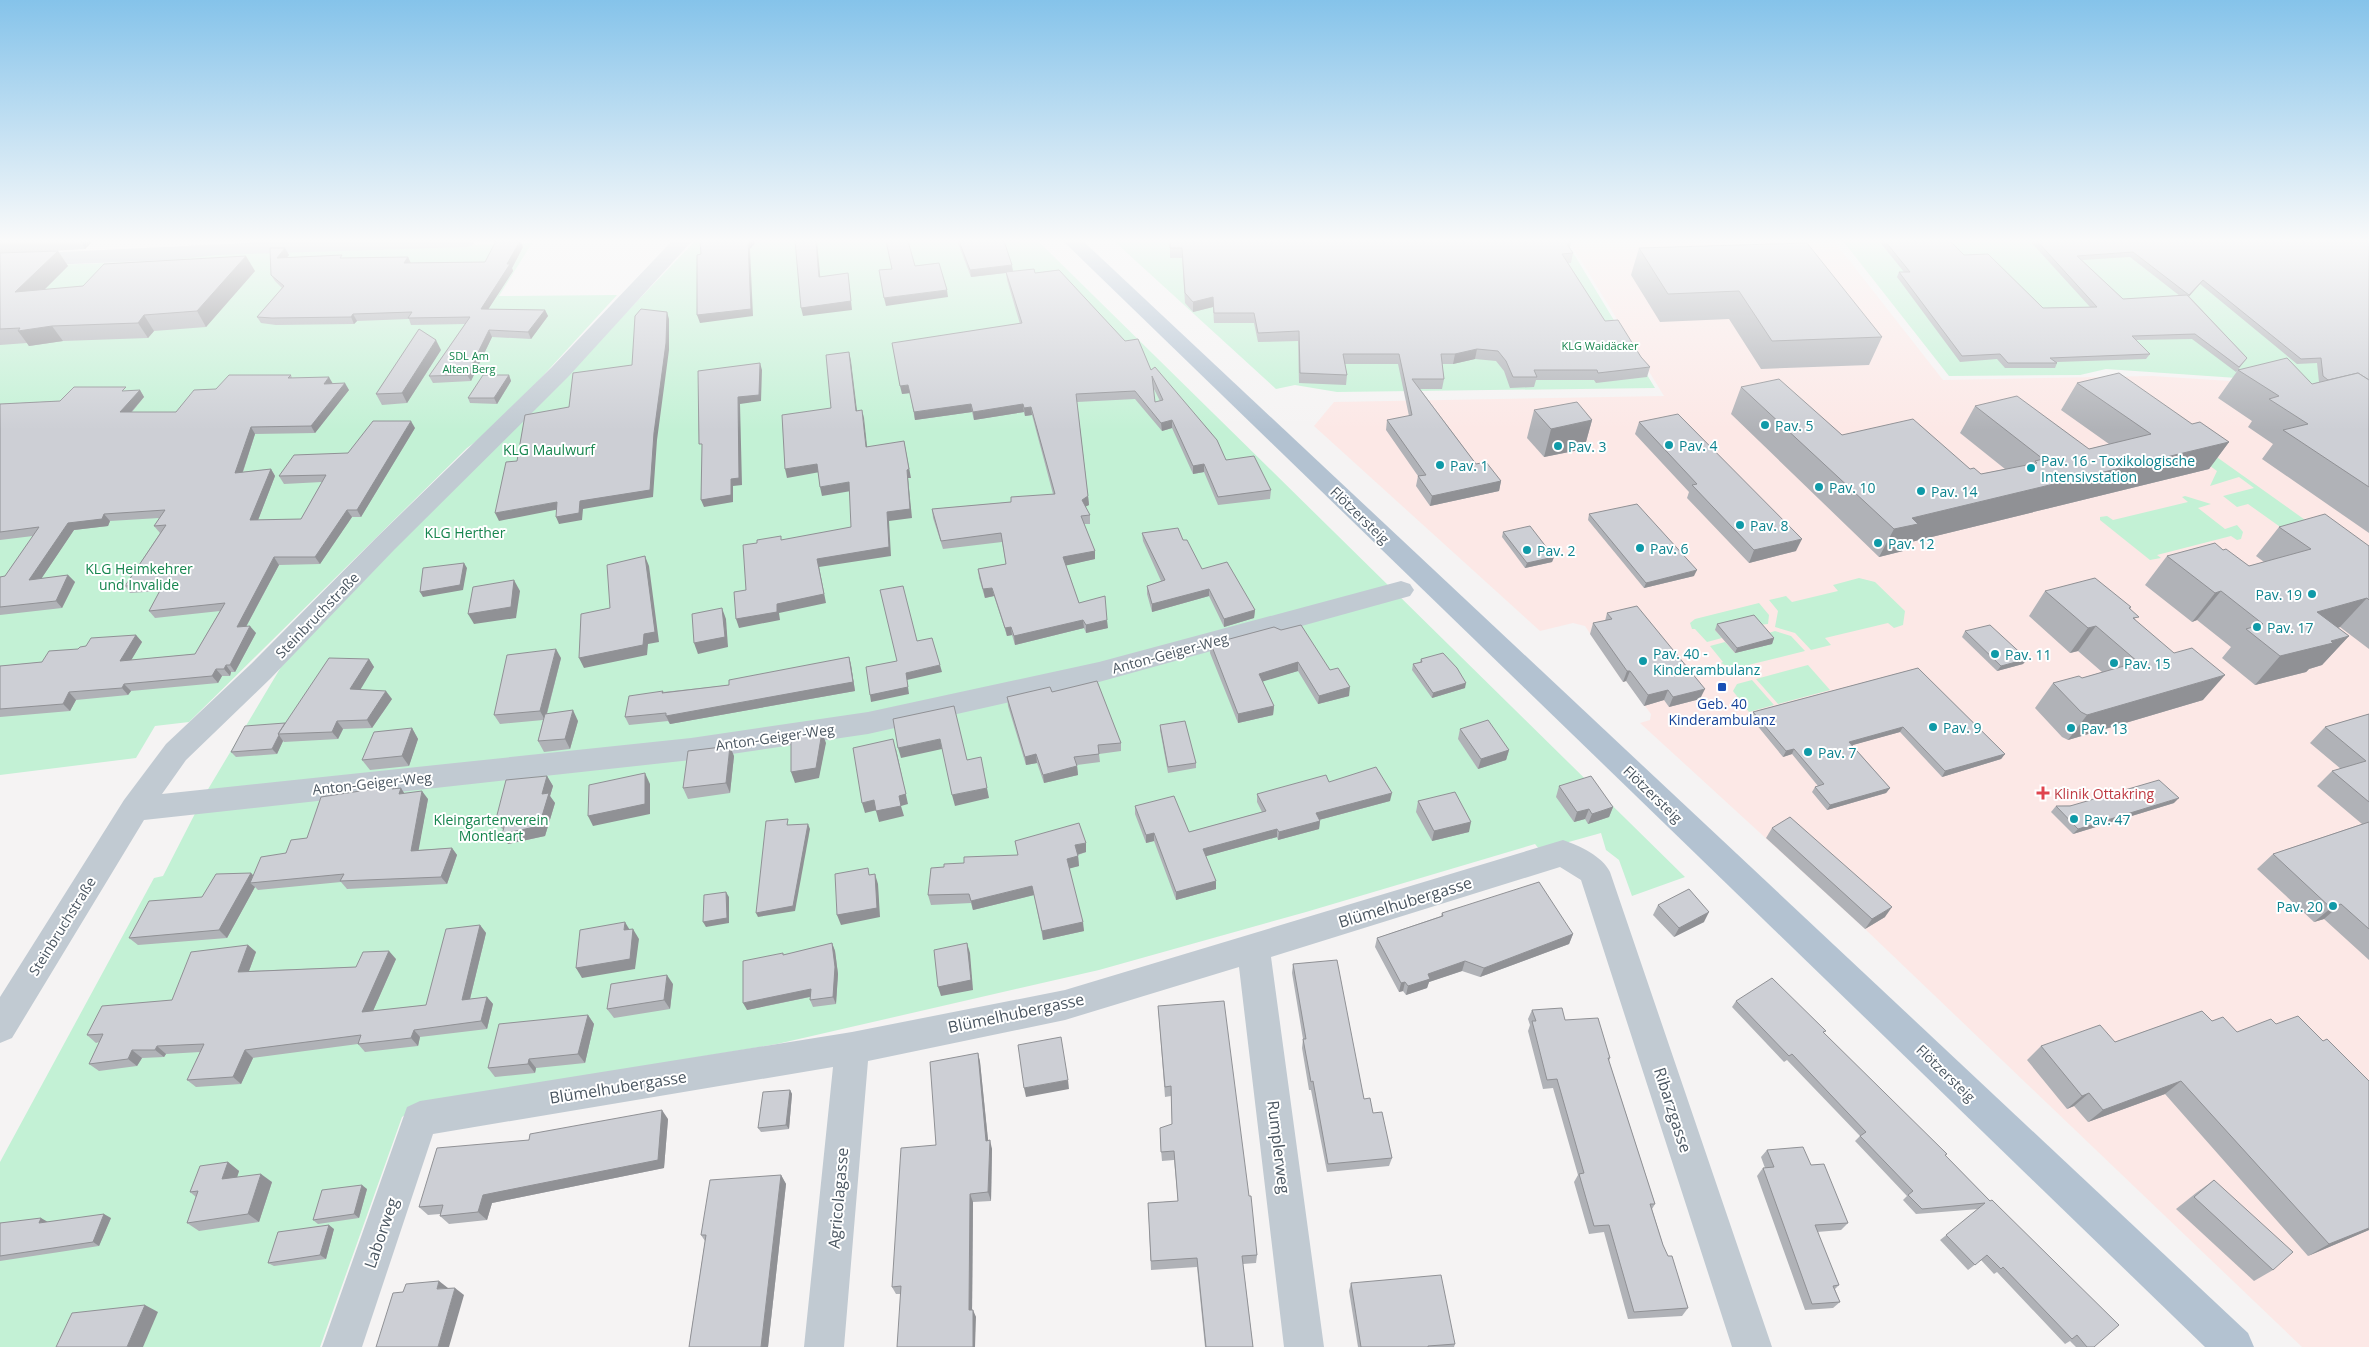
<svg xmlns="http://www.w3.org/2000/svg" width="2369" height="1347" font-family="'Open Sans',sans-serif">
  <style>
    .medical { fill: #fce8e6 }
    .green { fill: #c3f1d5 }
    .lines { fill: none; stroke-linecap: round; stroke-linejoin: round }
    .minor { fill: #c1cad2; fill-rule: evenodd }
    .major { fill: #b3c2d1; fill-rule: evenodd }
    .wall { fill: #b0b2b7; fill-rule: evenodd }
    .shaded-wall { fill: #909195 }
    .building { fill: #cdcfd5; stroke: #909195; fill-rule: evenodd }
    .culture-dot { fill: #0f9aa8; stroke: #fff; stroke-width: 2 }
    .transit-dot { fill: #1a4fb4; stroke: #fff; stroke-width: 2 }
    .health-dot { fill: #e0444e; stroke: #fff; stroke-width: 2 }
    .labels { text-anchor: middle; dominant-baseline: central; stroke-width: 4; stroke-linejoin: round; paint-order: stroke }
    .far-park-label { font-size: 11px; fill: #17864f; stroke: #fff }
    .culture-label { font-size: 14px; fill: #0d838f; stroke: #fff; text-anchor: start }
    .park-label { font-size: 14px; fill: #17864f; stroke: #fff }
    .street-label { font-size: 14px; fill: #4a5661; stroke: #fff }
    .transit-label { font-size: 14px; fill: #164399; stroke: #fff }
    .health-label { font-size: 14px; fill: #be3a42; stroke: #fff; text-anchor: start }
    .near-street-label { font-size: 16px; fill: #4a5661; stroke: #fff }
  </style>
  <rect width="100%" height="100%" fill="#f5f3f3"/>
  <path class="medical" d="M1569,241H1834L1943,380L2152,376L2369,390V1347H2302L1865,929L1640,723L1650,720L1651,714L1626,681L1623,682L1585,626L1573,623L1540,631L1314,426L1334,402L1664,396Z"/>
  <g class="green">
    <path d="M695,241H1038L1685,877L1632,896L1619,860L1606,850L1601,833L1540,850L1535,844L1306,912L1099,970L777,1044L422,1103L402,1117L320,1347H0V1162L154,878L163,876L204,796L281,667L356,584L571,370Z"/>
    <path d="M1114,241H1566L1655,388L1337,392L1295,385L1276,389Z"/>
    <path d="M1843,241H2369L2337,385L2106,369L2080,375L1949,376Z"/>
    <path d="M532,243L499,296L617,295L497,426L467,448L189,722L155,726L136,758L0,775V267L160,261L210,254Z"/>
    <path d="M2138,401L2322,532L2293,536L2248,504L2237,507L2223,496L2254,488L2239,477L2210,486L2217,471L2133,411Z"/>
    <path d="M2185,496L2211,504L2198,508L2225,529L2237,525L2243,532L2241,539L2237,540L2231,536L2157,555L2161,558L2150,560L2100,520V517L2107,516L2113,520L2188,502L2182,497Z"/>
    <path d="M1859,578L1875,582L1905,611L1903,625L1894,628L1888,623L1825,638L1831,645L1811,650L1795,633L1775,627L1778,611L1769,600L1786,596L1792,602L1838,591L1833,585Z"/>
    <path d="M1759,603L1769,615L1768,624L1715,630L1722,638L1707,642L1695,629H1692L1690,623L1695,619Z"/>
    <path d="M1775,631L1791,636L1805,651L1732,669L1721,663L1723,662L1710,646L1725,642L1735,653L1765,634Z"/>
    <path d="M1808,665L1830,690L1778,704L1756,679Z"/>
    <path d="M1752,680L1774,705L1749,712L1733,691L1737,684Z"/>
  </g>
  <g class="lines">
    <g class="minor">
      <path d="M285,241H475L473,245L466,247L217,255L170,260L0,267V255Z"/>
      <path d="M672,241H692L568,377L394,550L271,678L186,760L162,794L691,738L868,712L1099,662L1401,581L1410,584L1414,590L1410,596L1099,682L868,734L691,760L144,820L12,1038L0,1043V997L124,800L166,744L251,664L376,538L552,367Z"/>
      <path d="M1563,840C1580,846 1602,856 1610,872L1772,1347H1732L1581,880L1560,867L1271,957L1324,1347H1284L1239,967L1065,1020L868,1061L844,1347H804L833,1067L433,1134L362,1347H322L407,1107L420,1101L852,1032L1065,990Z"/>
    </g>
    <path class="major" d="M1063,241H1083L2248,1333L2254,1347H2205Z"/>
  </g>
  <g class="wall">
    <path d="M0,241H93L85,249L18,253L58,251L68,266L44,290L255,271L206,327L154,331L148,338L63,341L29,346L27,343L0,345Z"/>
    <path d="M957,241H1004L1013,271L1035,273L1151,370L1226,460L1271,490L1270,499L1218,505L1204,472L1193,474L1172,428L1162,431L1135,399L1077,402L1088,496L1089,505L1085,506L1090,515V524H1084L1095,551V559L1066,565L1079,603L1108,628L1086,633L1084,628L1015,645L1012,635L1007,636L994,596L985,598L979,578L978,569L1006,564L1002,542L943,549L933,518L932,509L1011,502L1053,494L1032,415L1025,416L1024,412L974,420L972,412L915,420L910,393L902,394L1020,324L1007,280L1006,273L971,277ZM1153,387L1160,401L1155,402Z"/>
    <path d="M1170,241L1571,243L1570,248L1573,253L1571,263H1568L1605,321L1650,367L1647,377L1596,383L1594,380H1536L1534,387L1510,388L1504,371L1496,361L1475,359L1453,364H1442L1444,379L1442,389H1420L1476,464L1501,481L1499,491L1430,506L1416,486L1418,476L1386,430L1387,420L1409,416L1398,364H1345L1347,375L1346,385L1299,383L1298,341L1258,342L1254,323H1214L1213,307L1193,312L1185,303L1182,258H1170Z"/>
    <path d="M1879,241H1950L1964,255L2043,308L2090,307L2030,241H2369V533L2262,459L2273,444L2248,427L2252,421L2218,398L2238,370L2236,372L2192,339L2136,340L2150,354L2146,359L2057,362V363L2055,368H2005L1997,359L1960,362L1897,277L1899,272H1904ZM2130,257L2180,296L2123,299L2082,260ZM2200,284L2297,364L2317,363L2319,382H2320L2312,384L2238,370L2247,358L2189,296Z"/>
    <path d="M523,247L512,268L513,271L488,309L545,310L548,316L531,339L492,337L471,381L433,383L429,376L465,324L411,325L409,319L357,321L354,324L276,325L261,323L257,317L282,288L275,281L271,275L285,248L289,255L287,257L344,258L408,257L411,263L485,262Z"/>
    <path d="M1639,248L1882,337L1869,365L1761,369L1729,319L1660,322L1631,275Z"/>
    <path d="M441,350L407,403L382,405L376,394Z"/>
    <path d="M291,375L292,378L333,383L349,390L315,433L255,434L243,472L271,469L275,476L258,520L301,519L322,482L284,484L279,476L348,453L415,428L361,517H352L320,564L279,565L246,627L256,633L235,672H231L230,676H222L218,683L131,691L128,695L76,700L70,711L0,717V666L42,662L86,646L136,635L142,642L131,660L195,654L220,611L155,618L149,611L160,591L130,593L125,586L160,533L154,526L159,518L110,521L108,526L74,530L41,579L68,575L75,582L62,608L0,615V577L5,576L33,536L0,540V404L60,401L129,391L140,390L144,397L132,412H176L216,389Z"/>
    <path d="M509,375L511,381L497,404L470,403L468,398Z"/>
    <path d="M2077,383L2192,424L2229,442L2209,469L1907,543L1903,551L1879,557L1731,414L1741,387L1842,435L1970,469L1981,474L2005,469L1960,433L1975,406L2089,449L2109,444L2061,410Z"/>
    <path d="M1534,410L1592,420L1584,449L1544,457L1527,438Z"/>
    <path d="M1639,422L1796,551L1749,563L1687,498L1689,492L1635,434Z"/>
    <path d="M1589,514L1694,576L1644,588L1588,520Z"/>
    <path d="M2279,527L2369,546V649L2340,627L2338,628L2349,636L2322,665L2309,669L2306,672L2255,685L2222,658L2231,647L2197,620L2192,622L2145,585L2167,556L2223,550L2249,566L2264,562L2256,556Z"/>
    <path d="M1503,532L1554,557L1552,562L1525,568L1502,537Z"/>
    <path d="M1142,533L1183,540L1202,569L1255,610L1254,618L1224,627L1209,596L1152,612L1147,594V586L1161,581L1143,541Z"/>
    <path d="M2045,591L2131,607L2130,608L2136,621L2203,700L2068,740L2062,737L2035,708L2053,683L2082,678L2102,672L2078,651L2070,653L2029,616Z"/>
    <path d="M1607,613L1700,699L1669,707L1664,700L1644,706L1626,681L1623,682L1590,634L1593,623L1605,621Z"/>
    <path d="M1717,624L1774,638L1772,644L1735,653L1715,630Z"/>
    <path d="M1274,627L1330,670L1349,696L1318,704L1298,671L1262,681L1274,706L1273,715L1238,723L1210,653L1211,644Z"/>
    <path d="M1965,631L2027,659L2023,664L1997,671L1962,637Z"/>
    <path d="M849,657L851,665L855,691L670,724L668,721L629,725L625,717L663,691V692L729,685Z"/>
    <path d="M561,658L547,714L578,721L570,749L544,752L538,741L543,720L500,724L494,715Z"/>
    <path d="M369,659L374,667L360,689L392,699L372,728L343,729L338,739L284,742L283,741L277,754L236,757L231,752L285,723Z"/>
    <path d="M1421,659L1465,688L1432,698L1412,670L1413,664L1420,662Z"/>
    <path d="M1918,668L2005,754L2001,759L1942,777L1900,732L1852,745L1890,788L1886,793L1827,810L1812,792L1815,787L1818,786L1792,754L1783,757L1751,718L1753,712Z"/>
    <path d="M1052,692L1121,743V751L1099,754L1100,762L1077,765L1078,775L1044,783L1037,763L1026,765L1008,706L1007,697Z"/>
    <path d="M2369,714V960L2324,919L2314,922L2257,869L2273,854L2362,824L2317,786L2332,771L2341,769L2310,743L2325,727Z"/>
    <path d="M1160,725L1196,763V768L1168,773L1160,730Z"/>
    <path d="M412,728L418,739L409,766L370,770L362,760Z"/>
    <path d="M1460,729L1509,750L1506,760L1478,769L1458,739Z"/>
    <path d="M734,756L730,793L688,799L683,788Z"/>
    <path d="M547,776L553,786L550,796L555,803L545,836L508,844L503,829H502L496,819Z"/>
    <path d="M1329,782L1390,801L1319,820L1320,821L1319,829L1278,840L1277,837L1206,856L1216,889L1176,900L1154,841L1146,843L1135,814V806L1189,832L1262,812L1257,802V794Z"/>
    <path d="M393,786L395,789L401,788L404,794L428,799L418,850L452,848L457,855L447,884L347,889L341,882L258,890L255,887L227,938L138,945L129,938L202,897L251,873L253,875L307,838Z"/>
    <path d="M1559,786L1613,807L1609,817L1588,824L1585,819L1574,822L1556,797Z"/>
    <path d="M1418,801L1469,832L1432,841L1416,812Z"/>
    <path d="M2174,803L2073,834L2051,812L2056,806Z"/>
    <path d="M1772,828L1885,917L1865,929L1766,838Z"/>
    <path d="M1015,841L1086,852L1078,855L1079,866L1069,868L1084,931L1043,940L1034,895L973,910L971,903L931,905L928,895L944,867L1018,855Z"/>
    <path d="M1658,905L1704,922L1674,937L1653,915Z"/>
    <path d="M1442,913L1573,934L1569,944L1480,977L1462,971L1429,982L1427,988L1406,995L1403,991L1399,992L1375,947L1377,938L1441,916Z"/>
    <path d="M480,925L486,933L470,999L487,997L493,1004L487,1029L420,1037L418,1046L365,1052L358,1044L253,1058L241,1084L196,1087L187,1080L200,1052L166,1054L164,1057L142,1058L137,1066L99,1071L89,1064L99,1042L96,1043L87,1035L172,1000L248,945L256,952L249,971L356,967L396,959L373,1011L426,1005Z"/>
    <path d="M832,943L835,951L838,974L836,1004L813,1007L810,1000V997L747,1010L784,955Z"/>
    <path d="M1293,964L1364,1099L1373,1113L1392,1158L1389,1166L1327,1172L1311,1090H1309L1302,1048L1303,1039L1292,973Z"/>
    <path d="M673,984L670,1009L614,1018L607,1009Z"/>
    <path d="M1736,1001L1824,1033L1990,1201L2094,1347H2076L2070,1341L2065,1344L1997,1272L1994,1274L1981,1260L1968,1270L1940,1240L1979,1209L1916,1214L1903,1200L1907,1196L1855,1141L1860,1136L1787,1060L1784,1062L1732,1007Z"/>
    <path d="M1158,1006L1249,1196L1257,1255L1256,1263L1243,1264L1253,1347H1205L1197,1267L1151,1270L1148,1203L1178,1201L1174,1160L1162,1161L1160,1138L1172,1124L1171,1096L1165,1097Z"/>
    <path d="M1532,1010L1565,1020L1610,1058L1609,1061L1655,1204L1652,1209L1663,1245L1688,1308L1682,1316L1628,1319L1604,1232L1589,1234L1574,1182L1578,1175L1553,1088L1543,1089L1528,1031L1530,1025L1528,1019Z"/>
    <path d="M2202,1011L2369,1230L2308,1256L2165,1094L2088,1122L2074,1106L2067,1109L2027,1060L2041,1046L2115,1042Z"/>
    <path d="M588,1015L594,1024L585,1063L536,1068L535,1073L495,1077L488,1068Z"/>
    <path d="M978,1053L980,1062L988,1141L992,1149L991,1201L973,1202L972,1310L976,1317L900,1294H896L892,1287L936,1145Z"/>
    <path d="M790,1090L792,1094L789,1129L761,1132L758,1128Z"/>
    <path d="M668,1119L664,1168L492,1203L487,1220L449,1224L440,1216V1214L428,1215L419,1207L529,1140Z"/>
    <path d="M1767,1150L1811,1165L1848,1223L1841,1230L1817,1232L1839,1285L1835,1289L1840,1302L1833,1308L1805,1310L1757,1176L1763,1168H1765L1761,1157Z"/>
    <path d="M228,1162L239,1171L237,1177L272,1182L259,1222L199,1231L187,1223L196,1197L190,1192Z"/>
    <path d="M781,1175L786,1184L768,1347H689L705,1241L701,1235Z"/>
    <path d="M2214,1180L2273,1270L2254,1281L2176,1209L2196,1193Z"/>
    <path d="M367,1189L359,1218L318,1224L313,1220Z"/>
    <path d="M111,1218L99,1246L0,1261V1223L48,1222Z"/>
    <path d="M334,1229L326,1259L274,1266L268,1263Z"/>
    <path d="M1351,1283L1455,1344L1454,1347H1358L1349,1291Z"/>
  </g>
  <g class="shaded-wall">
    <path d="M80,241H93L85,249Z"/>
    <path d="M520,241H521L523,247L512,268L513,271L484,316L481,309Z"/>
    <path d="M748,241H757L750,249L753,316L700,323L697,315Z"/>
    <path d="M816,241H817L821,285L819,277Z"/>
    <path d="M285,248L289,255L281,264L277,258Z"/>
    <path d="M58,251L68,266L27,307L15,292Z"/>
    <path d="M246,256L255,271L206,327L197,311Z"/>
    <path d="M408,257L411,264L404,263Z"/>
    <path d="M1012,265L1013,272L971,277L970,270Z"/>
    <path d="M848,273L849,282L852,310L803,316L801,308Z"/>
    <path d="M2203,280L2200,284L2186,300L2189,295Z"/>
    <path d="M947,290L948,297L886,306L884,298Z"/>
    <path d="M1213,297V307L1193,312V302Z"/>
    <path d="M545,310L548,316L531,339L528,332Z"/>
    <path d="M667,312L669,319V350L657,440L653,497L583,509L582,520L559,524L556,517L580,501L654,433Z"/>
    <path d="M353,314L357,321L354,324L351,317Z"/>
    <path d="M144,315L154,331L148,338L138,323Z"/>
    <path d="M52,326L63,341L29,346L18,331Z"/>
    <path d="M489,330L492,337L471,381L467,375Z"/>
    <path d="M436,340L441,350L407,403L402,393Z"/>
    <path d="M1477,349L1475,359L1453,364L1455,354Z"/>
    <path d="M849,352L851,361L858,419L856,411Z"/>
    <path d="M760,363L762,370L761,401L740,404L742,485L733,486V502L704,507L701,500L738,397Z"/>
    <path d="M509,375L511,381L497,404L494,398Z"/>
    <path d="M329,377L333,384H324Z"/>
    <path d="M345,383L349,390L315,433L311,426Z"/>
    <path d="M908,385L910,393L902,394L900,386Z"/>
    <path d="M140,390L144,397L125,419L120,412Z"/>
    <path d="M971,404L972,412L915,420L914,412Z"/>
    <path d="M1023,404L1024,412L974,420L973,412Z"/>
    <path d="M1031,407L1032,415L1025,416L1024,408Z"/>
    <path d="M862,410L864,418L868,455L866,447Z"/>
    <path d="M1172,420V428L1162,431L1161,423Z"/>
    <path d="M1592,420L1584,449L1544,457L1551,429Z"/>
    <path d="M411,421L415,428L361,517L357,510Z"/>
    <path d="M251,427L255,434L240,480L235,473Z"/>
    <path d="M904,441L911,478H908L912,518L889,521L891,556L819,567L826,603L779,613L780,620L739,628L736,619L777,604L817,559L887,512Z"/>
    <path d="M2229,442L2209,469L1907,543L1903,551L1879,557L1894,529L1912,518Z"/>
    <path d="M817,464L820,472L787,478L785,469Z"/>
    <path d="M1204,464V472L1193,474V466Z"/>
    <path d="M271,469L275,476L255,528L250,520Z"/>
    <path d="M1501,481L1499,491L1430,506L1432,496Z"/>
    <path d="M849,482L851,491L822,496L820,487Z"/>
    <path d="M1088,496L1089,505L1083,508L1082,500Z"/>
    <path d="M557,502L560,509L499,521L495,513Z"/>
    <path d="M347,510L352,517L320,564L315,557Z"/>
    <path d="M104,514L110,521L108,526L74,530L35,588L29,580L68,523Z"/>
    <path d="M1802,539L1796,551L1749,563L1754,550Z"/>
    <path d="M1095,551V559L1064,566L1063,557Z"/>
    <path d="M645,556L649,566L659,642L648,644L647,655L584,668L579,658Z"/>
    <path d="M274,557L279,565L242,634L237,627Z"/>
    <path d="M1554,557L1552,562L1525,568L1527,563Z"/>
    <path d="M464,563L467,568L463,590L423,597L420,592Z"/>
    <path d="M1697,570L1694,576L1644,588L1646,583Z"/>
    <path d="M68,575L75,582L62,608L56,601Z"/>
    <path d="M514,580L520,591L516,618L474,624L468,614Z"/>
    <path d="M992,588L994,596L985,598L983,589Z"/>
    <path d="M1209,589V596L1152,612V604Z"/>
    <path d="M2221,591L2197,620L2192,622L2215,593Z"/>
    <path d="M2367,598L2340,627L2291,641L2317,612Z"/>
    <path d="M722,608L726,619L728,647L698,654L694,643Z"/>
    <path d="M1255,610L1254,618L1224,627V619Z"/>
    <path d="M1083,620L1084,628L1015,645L1014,636Z"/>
    <path d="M1107,620L1108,628L1086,633V625Z"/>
    <path d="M250,626L256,633L235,672L230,665Z"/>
    <path d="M2096,626L2078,651L2070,653L2088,628Z"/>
    <path d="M1011,627L1012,635L1007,636L1005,628Z"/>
    <path d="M136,635L142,642L126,669L120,661Z"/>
    <path d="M2349,636L2322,665L2309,669L2306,672L2255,685L2280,656Z"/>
    <path d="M1774,638L1772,644L1735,653L1737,648Z"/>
    <path d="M556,649L561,658L545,720L540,711Z"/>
    <path d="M849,657L851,665L855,691L670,724L666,716Z"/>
    <path d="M369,659L374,667L356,697L350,689Z"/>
    <path d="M2027,659L2023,664L1997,671L2001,666Z"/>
    <path d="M1298,662V671L1258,683L1259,674Z"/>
    <path d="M226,665L231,672L230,676L224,669Z"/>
    <path d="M940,665L942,672L907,680L909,694L871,702L870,695L906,673Z"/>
    <path d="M216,669L222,676L218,683L212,676Z"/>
    <path d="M1627,671H1630L1626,681L1623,682Z"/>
    <path d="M2225,675L2203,700L2068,740L2087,715Z"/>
    <path d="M1466,683L1465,688L1432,698L1433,693Z"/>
    <path d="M124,684L131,691L128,695L122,688Z"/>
    <path d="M1350,687L1349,696L1318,704L1319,696Z"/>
    <path d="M1705,689L1700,699L1669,707L1673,697Z"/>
    <path d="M1668,690L1664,700L1644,706L1648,695Z"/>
    <path d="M386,691L392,699L372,728L367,720Z"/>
    <path d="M69,692L76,700L70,711L63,704Z"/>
    <path d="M1274,706L1273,715L1238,723V714Z"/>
    <path d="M573,710L578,721L570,749L565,739Z"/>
    <path d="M337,721L343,729L338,739L332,732Z"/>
    <path d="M1903,727L1900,732L1846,747L1849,742Z"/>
    <path d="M412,728L418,739L409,766L402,756Z"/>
    <path d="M822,732L826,743L819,778L795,783L791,772Z"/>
    <path d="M279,735L283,741L277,754L272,749Z"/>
    <path d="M940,739L942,749L901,758L898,748Z"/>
    <path d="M730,746L734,756L730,793L726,783Z"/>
    <path d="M896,749L908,804L901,806L904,816L879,822L876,811L899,796Z"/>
    <path d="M1794,749L1792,754L1783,757L1786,751Z"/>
    <path d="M1509,750L1506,760L1478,769L1481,759Z"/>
    <path d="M1036,754L1037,763L1026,765L1025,757Z"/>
    <path d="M2005,754L2001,759L1942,777L1945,771Z"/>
    <path d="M1077,766L1078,775L1044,783L1043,775Z"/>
    <path d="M645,773L650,784V814L593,826L588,816Z"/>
    <path d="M547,776L553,786L550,796L555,803L545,836L508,844L502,834L542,794Z"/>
    <path d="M393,786L399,794L401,788L406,796L405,802L392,789Z"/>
    <path d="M987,788L989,798L955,806L952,795Z"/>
    <path d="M1890,788L1886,793L1827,810L1830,805Z"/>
    <path d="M422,791L428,799L417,859L411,851Z"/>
    <path d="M1392,793L1390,801L1315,821L1316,813Z"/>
    <path d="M2179,798L2174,803L2073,834L2078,829Z"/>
    <path d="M874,800L877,810L865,813L862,803Z"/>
    <path d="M1613,807L1609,817L1588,824L1592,814Z"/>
    <path d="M1589,809L1585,819L1574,822L1577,812Z"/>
    <path d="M1320,821L1319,829L1278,840L1279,832Z"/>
    <path d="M1471,822L1469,832L1432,841L1434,831Z"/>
    <path d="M808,824L810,829L795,911L758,917L756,913Z"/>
    <path d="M1277,829V837L1203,857V849Z"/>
    <path d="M1154,833V841L1146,843V835Z"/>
    <path d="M1086,843V852L1076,855L1075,845Z"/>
    <path d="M452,848L457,855L447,884L441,877Z"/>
    <path d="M1078,856L1079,866L1068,869L1067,859Z"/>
    <path d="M251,873L258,881L250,883L255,887L227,938L219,930Z"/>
    <path d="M875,874L878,884L880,917L841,925L837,915Z"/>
    <path d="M1216,881V889L1176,900V892Z"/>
    <path d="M1032,886L1034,895L973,910L971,901Z"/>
    <path d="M726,892L729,897V923L706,927L703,922Z"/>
    <path d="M2341,904L2324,919L2314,922L2331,908Z"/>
    <path d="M1892,907L1885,917L1865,929L1872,919Z"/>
    <path d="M1709,912L1704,922L1674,937L1679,928Z"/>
    <path d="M625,922L631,932L624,930Z"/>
    <path d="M1083,922L1084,931L1043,940L1042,931Z"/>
    <path d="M480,925L486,933L468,1007L462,1000Z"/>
    <path d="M633,929L639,939L635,969L582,978L576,968Z"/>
    <path d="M1573,934L1569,944L1480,977L1484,968Z"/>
    <path d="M832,943L835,951L838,974L836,1004L833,997Z"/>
    <path d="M967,943L970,953L973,990L941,996L938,987Z"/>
    <path d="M248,945L256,952L246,979L238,972Z"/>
    <path d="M389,951L396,959L369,1020L362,1012Z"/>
    <path d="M1465,961L1462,971L1429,982L1427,988L1406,995L1408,986L1428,974Z"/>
    <path d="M667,975L673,984L670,1009L664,1000Z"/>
    <path d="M1405,982L1403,991L1399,992L1401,983Z"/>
    <path d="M811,989L814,996L747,1010L743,1003Z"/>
    <path d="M487,997L493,1004L487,1029L481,1021Z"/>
    <path d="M588,1015L594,1024L585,1063L578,1054Z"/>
    <path d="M414,1030L420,1037L418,1046L411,1038Z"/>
    <path d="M157,1046L166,1054L164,1057L155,1050Z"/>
    <path d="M132,1050L142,1058L137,1066L128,1059Z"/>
    <path d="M245,1050L253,1058L241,1084L233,1077Z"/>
    <path d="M978,1053L980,1062L989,1149L986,1141Z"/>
    <path d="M529,1059L536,1068L535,1073L528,1064Z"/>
    <path d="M1068,1080L1069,1089L1026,1097L1024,1088Z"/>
    <path d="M2181,1081L2165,1094L2088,1122L2103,1110Z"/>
    <path d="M790,1090L792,1094L789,1129L786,1125Z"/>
    <path d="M2089,1093L2074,1106L2067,1109L2082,1096Z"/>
    <path d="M662,1110L668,1119L664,1168L492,1203L487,1220L478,1212L483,1195Z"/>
    <path d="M990,1140L992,1149L991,1201L988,1192Z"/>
    <path d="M228,1162L239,1171L234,1187L222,1179Z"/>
    <path d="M261,1174L272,1182L259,1222L248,1214Z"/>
    <path d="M781,1175L786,1184L768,1347H761Z"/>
    <path d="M362,1185L367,1189L359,1218L354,1214Z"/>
    <path d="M970,1194L973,1202L972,1317L969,1310Z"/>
    <path d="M104,1214L111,1218L99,1246L93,1242Z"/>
    <path d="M41,1218L48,1222L39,1223Z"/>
    <path d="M329,1225L334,1229L326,1259L320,1255Z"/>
    <path d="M2369,1228V1230L2308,1256L2329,1244Z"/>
    <path d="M439,1281L448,1288L437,1289Z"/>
    <path d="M455,1288L464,1295L449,1347H438Z"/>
    <path d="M145,1305L158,1312L143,1347H127Z"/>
    <path d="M973,1310L976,1317L975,1347H973Z"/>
  </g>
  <g class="building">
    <path d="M496,241H520L507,264H510L481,309L545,310L528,332L489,330L467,375L429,376L470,317L408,318L412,312L353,314L351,317L272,318L257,317L284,286L271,275L270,248H285L277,258L342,255L340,258L408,257L404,263L485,262Z"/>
    <path d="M700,241H748L751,309L697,315V255L701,254Z"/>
    <path d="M795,241H816L819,277L848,273L851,301L801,308Z"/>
    <path d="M886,241H908L915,266L939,263L947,290L884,298L879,270L892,269Z"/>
    <path d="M959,241H1004L1012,265L970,270Z"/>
    <path d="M1170,241H1569L1571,243L1567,244L1573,253L1562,254L1605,321L1618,320L1641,357L1650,367L1598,373L1597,370H1534L1537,377H1513L1506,361L1498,351L1477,349L1455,354H1441L1444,379H1412L1476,464L1486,462L1501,481L1432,496L1418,476L1426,475L1387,420L1412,415L1399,354H1343L1347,375L1300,373L1299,331L1258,333L1254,313H1214L1213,297L1193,302L1185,293L1182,248H1170Z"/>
    <path d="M1885,241H1950L1964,255L1988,254L2043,308L2097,307L2037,241H2369V380L2358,373L2328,380L2323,376L2321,358L2301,359L2203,280L2189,295L2133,252L2077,256L2123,299L2187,295L2247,358L2239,367L2195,334L2132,336L2150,354L2050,358L2057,363H2008L2000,354L1962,356L1899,272H1910Z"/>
    <path d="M1807,243L1882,337L1772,341L1739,291L1668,294L1639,248Z"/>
    <path d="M58,251L15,292L83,286L104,264L246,256L197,311L144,315L138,323L52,326L18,331L20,328L0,329V253Z"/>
    <path d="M1034,269L1035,273L1059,270L1125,341L1138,339L1151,370L1155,367L1217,440L1226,460L1254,456L1271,490L1218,497L1204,464L1193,466L1172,420L1161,423L1135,391L1076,394L1088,496L1082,500L1090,515L1081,516L1095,551L1063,557L1079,603L1105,596L1107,620L1086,625L1083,620L1014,636L1011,627L1005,628L992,588L983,589L978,569L1006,564L1001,533L941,541L932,509L1011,502V497L1055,494L1031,407L1024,408L1023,404L973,412L971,404L914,412L908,385L900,386L892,343L1022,323L1006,272ZM1152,376L1163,400L1155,402Z"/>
    <path d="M641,309L667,312L666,343L654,433L650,490L580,501L579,513L556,517L557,502L495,513L506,462L517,461L525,415L569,407L573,373L632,365L635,316Z"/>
    <path d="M419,329L436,340L402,393L376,394Z"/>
    <path d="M849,352L856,411L862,410L866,447L904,441L909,469L907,470L910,509L887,512L889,547L817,559L824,594L777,604V612L736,619L734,592L746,590L743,545L757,543V540L781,536V540L851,527L849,482L820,487L817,464L785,469L782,415L831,408L826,355Z"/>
    <path d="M2287,358L2312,384L2358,373L2369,380V487L2283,430L2308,424L2269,399L2279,396L2238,370Z"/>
    <path d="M760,363L759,395L738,397L739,478L731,479V495L701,500L702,444H699L698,371Z"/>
    <path d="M2119,373L2192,424L2200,422L2229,442L1912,518L1918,524L1894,529L1741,387L1779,379L1842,435L1913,419L1970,469L1974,468L1981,474L2037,463L2035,461L2043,459L1975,406L2017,396L2089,449L2151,434L2077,383Z"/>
    <path d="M229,375H291L288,378L329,377L324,384L345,383L311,426L251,427L235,473L271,469L250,520L301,519L326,475L279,476L294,455L348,453L373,421H411L357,510H347L315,557H274L237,627L250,626L230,665H226L224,669H216L212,676L124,684L122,688L69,692L63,704L0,709V666L42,662L49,651L78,649L80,647L86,646L91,638L136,635L120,661L195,654L225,603L149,611L164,583L125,586L166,525L154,526L165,510L104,514L102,519L68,523L29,580L68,575L56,601L0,607V577L5,576L39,527L0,532V404L60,401L74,387H126L122,391L140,390L120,412H176L194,390L216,389Z"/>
    <path d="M483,375H509L494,398H468Z"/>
    <path d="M1577,402L1592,420L1551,429L1534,410Z"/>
    <path d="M1678,414L1802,539L1754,550L1692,485L1697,484L1639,422Z"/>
    <path d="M1637,504L1697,570L1646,583L1589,514Z"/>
    <path d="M2325,514L2369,546V600L2367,598L2317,612L2349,636L2331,641L2333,643L2280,656L2246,629L2263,624L2221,591L2215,593L2167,556L2215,543L2223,550L2226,549L2249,566L2311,549L2279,527Z"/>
    <path d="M1530,526L1554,557L1527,563L1503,532Z"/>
    <path d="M1178,528L1183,540H1187L1202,569L1227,562L1255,610L1224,619L1209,589L1152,604L1147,586L1165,580L1142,533Z"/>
    <path d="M645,556L655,632L644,634L643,645L579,658L581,614L610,608L607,565Z"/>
    <path d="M464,563L460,585L420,592L423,568Z"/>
    <path d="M2095,578L2131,607L2129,608L2139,617L2133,618L2174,653L2192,648L2225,675L2087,715L2081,712L2053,683L2079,676L2082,678L2138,662L2096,626L2088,628L2045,591Z"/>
    <path d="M514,580L511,607L468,614L473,587Z"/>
    <path d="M903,586L917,641L932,638L940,665L906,673L908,687L870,695L866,667L897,661L880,590Z"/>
    <path d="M1637,606L1705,689L1673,697L1668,690L1648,695L1630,671H1627L1593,623L1612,619L1607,613Z"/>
    <path d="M722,608L725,637L694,643L692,614Z"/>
    <path d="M1754,615L1774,638L1737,648L1717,624Z"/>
    <path d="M1301,625L1330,670L1338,668L1350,687L1319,696L1298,662L1259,674L1274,706L1238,714L1211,644L1274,627L1281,630Z"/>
    <path d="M1990,625L2027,659L2001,666L1965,631Z"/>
    <path d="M556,649L540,711L494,715L507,655Z"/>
    <path d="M1443,653L1457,668L1466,683L1433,693L1413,664L1422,662L1421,659Z"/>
    <path d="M849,657L853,682L666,716V713L625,717L629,696L663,691L662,693L729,685V680Z"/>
    <path d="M329,658L369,659L350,689L386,691L367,720L337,721L332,732L278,734Z"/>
    <path d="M1918,668L2005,754L1945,771L1903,727L1849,742L1890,788L1830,805L1815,787L1824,784L1794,749L1786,751L1753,712Z"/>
    <path d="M1097,681L1121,743L1098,745L1099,754L1074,757L1077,766L1043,775L1036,754L1025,757L1007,697L1050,687L1052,692Z"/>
    <path d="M954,706L967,760L981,757L987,788L952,795L940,739L898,748L893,719Z"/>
    <path d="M573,710L565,739L538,741L545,714Z"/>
    <path d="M2369,714V802L2332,771L2366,761L2325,727Z"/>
    <path d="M1488,720L1509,750L1481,759L1460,729Z"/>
    <path d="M1185,721L1196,763L1168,767L1160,725Z"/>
    <path d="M285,723L278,734L279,735L272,749L231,752L245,726Z"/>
    <path d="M412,728L402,756L362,760L374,732Z"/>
    <path d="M822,732L816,768L791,772V738Z"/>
    <path d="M893,739L906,794L899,796L901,806L876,811L874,800L862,803L853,748Z"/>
    <path d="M730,746L726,783L683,788L688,751Z"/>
    <path d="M1376,767L1392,793L1316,813L1320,821L1279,832L1277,829L1203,849L1216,881L1176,892L1154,833L1146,835L1135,806L1174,796L1189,832L1266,811L1257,794L1326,775L1329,782Z"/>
    <path d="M645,773V804L588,816L589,785Z"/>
    <path d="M547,776L542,794L549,793L539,826L502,834L507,817L496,819L506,780Z"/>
    <path d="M1591,776L1613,807L1592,814L1589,809L1577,812L1559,786Z"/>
    <path d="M2159,780L2179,798L2078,829L2056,806H2070Z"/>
    <path d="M393,786L392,789L401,788L399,794L422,791L411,851L452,848L441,877L340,881L344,874L250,883L261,857L286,853L291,840L307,838L321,797Z"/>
    <path d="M1455,792L1471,822L1434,831L1418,801Z"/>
    <path d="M1790,817L1892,907L1872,919L1772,828Z"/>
    <path d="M788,819L787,825L808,824L793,906L756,913L766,821Z"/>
    <path d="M2369,822V929L2341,904L2331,908L2273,854Z"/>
    <path d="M1079,823L1086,843L1075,845L1078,856L1067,859L1083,922L1042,931L1032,886L971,901L969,894L928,895L931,868L944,867V864L964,863V857L1018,855L1015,841Z"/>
    <path d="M868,868L869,875L875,874L877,908L837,915L835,874Z"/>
    <path d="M251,873L219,930L129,938L149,901L202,897L216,874Z"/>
    <path d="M1539,882L1573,934L1484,968L1465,961L1428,974L1430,979L1408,986L1405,982L1401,983L1377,938L1443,916L1442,913Z"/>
    <path d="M1689,889L1709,912L1679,928L1658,905Z"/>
    <path d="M726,892L727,918L703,922L704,895Z"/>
    <path d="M625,922L624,930L633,929L630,959L576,968L580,930Z"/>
    <path d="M480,925L462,1000L487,997L481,1021L414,1030L411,1038L358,1044L361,1035L245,1050L233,1077L187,1080L204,1044L157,1046L155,1050H132L128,1059L89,1064L103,1034L87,1035L102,1006L172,1000L191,952L248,945L238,972L356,967L363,952L389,951L362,1012L426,1005L446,929Z"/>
    <path d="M832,943L835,967L833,997L810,1000L811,989L743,1003V961L783,953V955Z"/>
    <path d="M967,943L971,980L938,987L934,950Z"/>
    <path d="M1337,960L1364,1099L1370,1098L1373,1113L1382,1112L1392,1158L1328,1164L1313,1081L1311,1082L1303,1039H1306L1293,964Z"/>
    <path d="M667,975L664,1000L607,1009L611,984Z"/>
    <path d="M1772,978L1826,1031L1823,1032L1947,1154L1945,1155L1990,1201L1992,1200L2119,1325L2094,1347H2087L2077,1335L2072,1339L2003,1267L2001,1269L1987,1255L1975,1265L1946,1235L1985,1203L1922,1209L1908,1195L1913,1191L1860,1136L1866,1132L1792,1054L1789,1056L1736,1001Z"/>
    <path d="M1224,1001L1249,1196H1251L1257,1255L1242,1256L1253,1347H1206L1197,1258L1151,1261L1148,1203L1178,1201L1174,1151L1161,1152L1160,1128L1172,1124L1171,1086L1165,1087L1158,1006Z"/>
    <path d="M1562,1008L1565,1020L1598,1018L1610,1058H1608L1655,1204H1650L1663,1245L1668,1256H1672L1688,1308L1634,1312L1609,1225L1594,1226L1579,1174L1584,1173L1557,1079L1547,1080L1532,1021H1536L1532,1010Z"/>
    <path d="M2202,1011L2212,1021L2223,1017L2237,1032L2271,1019L2276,1024L2298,1016L2323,1041L2327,1039L2369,1081V1228L2329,1244L2181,1081L2103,1110L2089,1093L2082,1096L2041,1046L2100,1025L2115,1042Z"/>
    <path d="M588,1015L578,1054L529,1059L528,1064L488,1068L499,1024Z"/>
    <path d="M1061,1037L1068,1080L1024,1088L1018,1045Z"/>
    <path d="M978,1053L986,1141L990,1140L988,1192L970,1194L969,1310H973V1347H897L901,1286L892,1287L901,1148L936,1145L930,1062Z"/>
    <path d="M790,1090L786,1125L758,1128L763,1092Z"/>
    <path d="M662,1110L658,1160L483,1195L478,1212L440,1216L443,1205L419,1207L437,1148L529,1140L530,1134Z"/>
    <path d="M1803,1147L1811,1165L1824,1164L1848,1223L1815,1225L1839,1285L1833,1286L1840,1302L1812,1304L1763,1168L1774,1167L1767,1150Z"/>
    <path d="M228,1162L222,1179L261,1174L248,1214L187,1223L198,1191L190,1192L200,1166Z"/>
    <path d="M781,1175L761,1347H689L706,1235H701L710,1180Z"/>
    <path d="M2214,1180L2293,1252L2273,1270L2194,1197Z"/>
    <path d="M362,1185L354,1214L313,1220L322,1190Z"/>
    <path d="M104,1214L93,1242L0,1256V1223L41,1218L39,1223Z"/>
    <path d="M329,1225L320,1255L268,1263L278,1232Z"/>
    <path d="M1441,1275L1455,1344L1428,1346V1347H1361L1351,1283Z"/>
    <path d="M439,1281L437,1289L455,1288L438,1347H376L393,1293L403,1292L406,1284Z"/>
    <path d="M145,1305L127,1347H56L72,1313Z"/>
  </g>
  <linearGradient id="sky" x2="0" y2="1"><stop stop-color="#85c3ea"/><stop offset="0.56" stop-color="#fafafa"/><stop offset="1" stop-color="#fafafa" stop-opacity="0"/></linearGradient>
  <rect width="2369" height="430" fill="url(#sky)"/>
  <g class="culture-dot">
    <circle cx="1765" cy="425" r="5"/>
    <circle cx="1669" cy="445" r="5"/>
    <circle cx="1558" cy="446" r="5"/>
    <circle cx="1440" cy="465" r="5"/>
    <circle cx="2031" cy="468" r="5"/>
    <circle cx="1819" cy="487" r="5"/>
    <circle cx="1921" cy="491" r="5"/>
    <circle cx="1740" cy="525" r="5"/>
    <circle cx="1878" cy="543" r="5"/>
    <circle cx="1640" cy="548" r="5"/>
    <circle cx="1527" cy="550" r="5"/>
    <circle cx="2312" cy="594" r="5"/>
    <circle cx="2257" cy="627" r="5"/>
    <circle cx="1995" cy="654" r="5"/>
    <circle cx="1643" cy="661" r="5"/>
    <circle cx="2114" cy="663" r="5"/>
    <circle cx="1933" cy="727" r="5"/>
    <circle cx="2071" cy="728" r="5"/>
    <circle cx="1808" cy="752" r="5"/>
    <circle cx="2074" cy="819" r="5"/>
    <circle cx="2333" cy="906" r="5"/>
  </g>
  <rect class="transit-dot" x="1717" y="682" width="10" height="10" rx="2.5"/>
  <path class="health-dot" d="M2040.5 785.5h5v5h5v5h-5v5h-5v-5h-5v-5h5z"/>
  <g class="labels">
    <g class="far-park-label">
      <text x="1600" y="345">KLG Waidäcker</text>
      <text x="469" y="355">SDL Am<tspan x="469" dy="13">Alten Berg</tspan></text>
    </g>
    <g class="culture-label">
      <text x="1775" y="425">Pav. 5</text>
      <text x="1679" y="445">Pav. 4</text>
      <text x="1568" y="446">Pav. 3</text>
      <text x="2041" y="460">Pav. 16 - Toxikologische<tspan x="2041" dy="16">Intensivstation</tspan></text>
      <text x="1450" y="465">Pav. 1</text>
      <text x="1829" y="487">Pav. 10</text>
      <text x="1931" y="491">Pav. 14</text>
      <text x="1750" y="525">Pav. 8</text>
      <text x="1888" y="543">Pav. 12</text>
      <text x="1650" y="548">Pav. 6</text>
      <text x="1537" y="550">Pav. 2</text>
      <text x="2302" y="594" text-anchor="end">Pav. 19</text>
      <text x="2267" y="627">Pav. 17</text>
      <text x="1653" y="653">Pav. 40 -<tspan x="1653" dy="16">Kinderambulanz</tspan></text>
      <text x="2005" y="654">Pav. 11</text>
      <text x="2124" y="663">Pav. 15</text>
      <text x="1943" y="727">Pav. 9</text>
      <text x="2081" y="728">Pav. 13</text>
      <text x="1818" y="752">Pav. 7</text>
      <text x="2084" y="819">Pav. 47</text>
      <text x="2323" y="906" text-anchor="end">Pav. 20</text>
    </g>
    <g class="park-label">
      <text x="549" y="449">KLG Maulwurf</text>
      <text x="465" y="532">KLG Herther</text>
      <text x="139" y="568">KLG Heimkehrer<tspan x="139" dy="16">und Invalide</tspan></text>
      <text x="491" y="819">Kleingartenverein<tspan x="491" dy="16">Montleart</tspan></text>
    </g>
    <g class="street-label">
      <text transform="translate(1360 515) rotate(44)">Flötzersteig</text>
      <text transform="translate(317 615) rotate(-46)">Steinbruchstraße</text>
      <text transform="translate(1170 653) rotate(-15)">Anton-Geiger-Weg</text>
      <text transform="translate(775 737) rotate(-8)">Anton-Geiger-Weg</text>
      <text transform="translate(372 783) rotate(-6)">Anton-Geiger-Weg</text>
      <text transform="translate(1653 794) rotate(44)">Flötzersteig</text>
      <text transform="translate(62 926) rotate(-58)">Steinbruchstraße</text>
      <text transform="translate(1946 1073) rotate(44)">Flötzersteig</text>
    </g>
    <g class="transit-label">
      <text x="1722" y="703">Geb. 40<tspan x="1722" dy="16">Kinderambulanz</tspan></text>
    </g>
    <g class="health-label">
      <text x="2054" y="793">Klinik Ottakring</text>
    </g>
    <g class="near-street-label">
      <text transform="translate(1405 902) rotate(-17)">Blümelhubergasse</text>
      <text transform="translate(1016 1013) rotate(-12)">Blümelhubergasse</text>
      <text transform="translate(618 1087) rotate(-9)">Blümelhubergasse</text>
      <text transform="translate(1673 1110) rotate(72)">Ribarzgasse</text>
      <text transform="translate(1279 1147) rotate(83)">Rumplerweg</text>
      <text transform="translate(838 1198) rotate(-85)">Agricolagasse</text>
      <text transform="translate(381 1233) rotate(-71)">Laborweg</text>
    </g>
  </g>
</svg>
